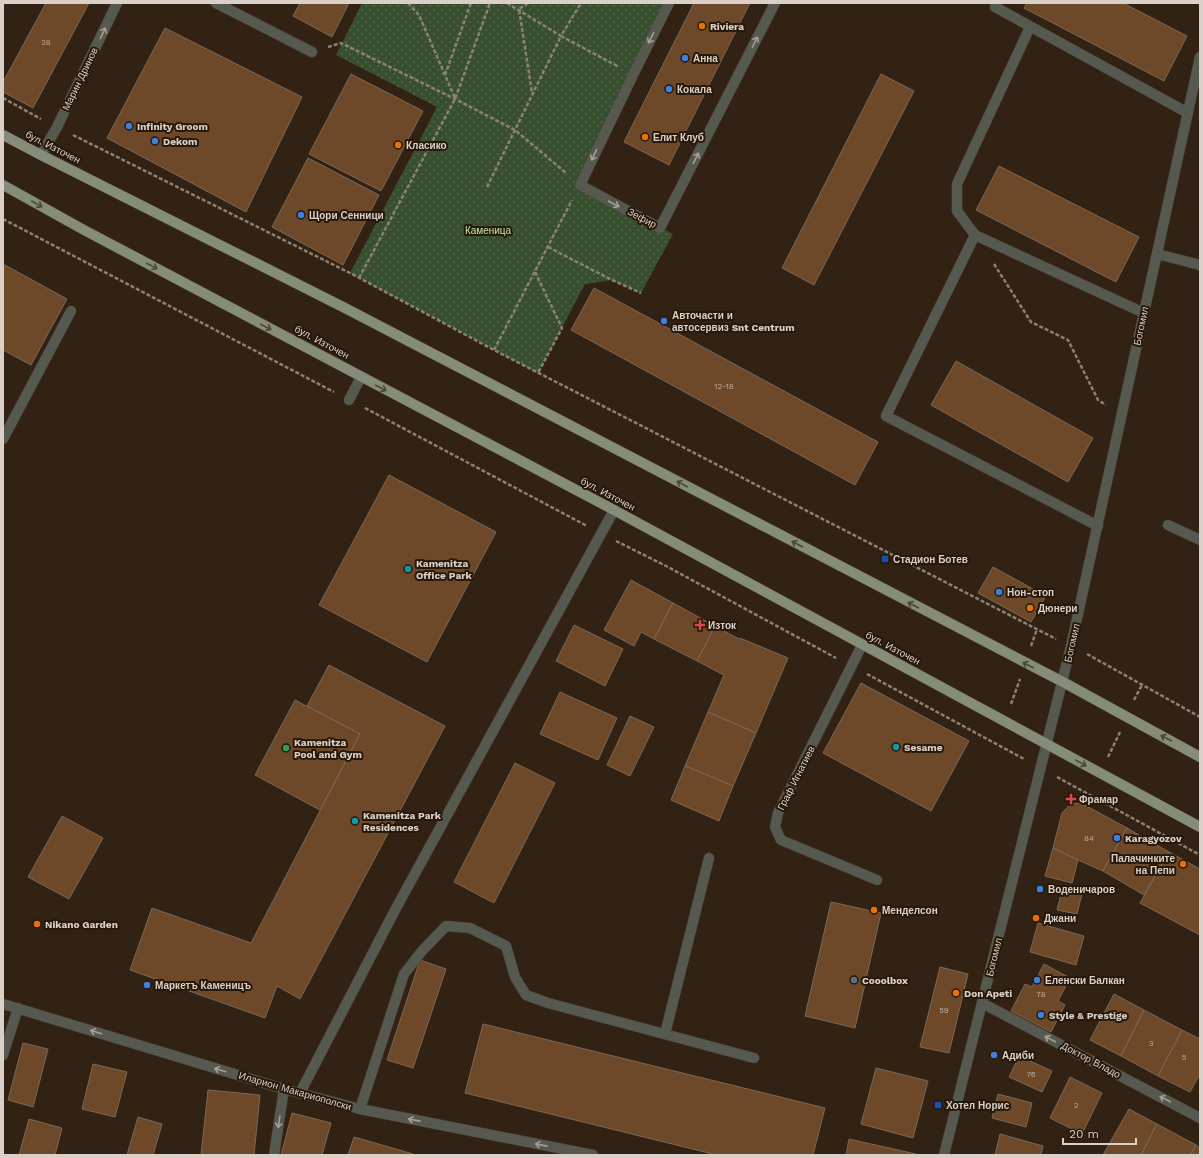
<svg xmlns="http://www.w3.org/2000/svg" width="1203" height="1158" font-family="'Work Sans',sans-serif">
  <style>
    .grass { fill: url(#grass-dots) }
    .building { fill: #6d4929; stroke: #7b6858 }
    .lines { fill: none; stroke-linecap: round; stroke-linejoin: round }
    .minor-casing { stroke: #4c3e30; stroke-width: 11 }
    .major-casing { stroke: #4c3e30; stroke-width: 11 }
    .path { stroke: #8d8175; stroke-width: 2.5; stroke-dasharray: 4 2; stroke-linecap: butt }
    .minor { stroke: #565950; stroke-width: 10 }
    .major { stroke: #858c79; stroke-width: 10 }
    .oneway { stroke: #a5a097 }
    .oneway2 { stroke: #4d4636 }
    .food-dot { fill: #e8710a; stroke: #27180a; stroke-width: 1.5 }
    .shop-dot { fill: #3f7fe0; stroke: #27180a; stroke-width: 1.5 }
    .transit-dot { fill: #1a4fb4; stroke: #27180a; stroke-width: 1.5 }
    .culture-dot { fill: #0f9aa8; stroke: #27180a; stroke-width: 1.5 }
    .health-dot { fill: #e0444e; stroke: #27180a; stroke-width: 1.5 }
    .leisure-dot { fill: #2e9e5b; stroke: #27180a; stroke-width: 1.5 }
    .service-dot { fill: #5c6f8a; stroke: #27180a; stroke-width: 1.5 }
    .labels { text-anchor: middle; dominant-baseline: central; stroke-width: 4; stroke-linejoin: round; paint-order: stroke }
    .number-label { font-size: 8px; fill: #bfaea0 }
    .poi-label { font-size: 10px; font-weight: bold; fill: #dad0c7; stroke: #27180a; text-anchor: start }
    .street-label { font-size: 10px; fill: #dad0c7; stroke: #27180a }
    .park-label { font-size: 10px; fill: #bdebaa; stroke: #27180a }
  </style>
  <defs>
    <pattern id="grass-dots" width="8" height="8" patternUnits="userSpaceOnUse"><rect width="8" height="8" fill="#384f2f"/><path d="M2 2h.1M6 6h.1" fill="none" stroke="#54674c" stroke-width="1.8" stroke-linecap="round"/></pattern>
  </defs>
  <rect width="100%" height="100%" fill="#312213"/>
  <path class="grass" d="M362,3H671L580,185L673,234L641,293L612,280L585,284L538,373L350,273L437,107L336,55Z"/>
  <g class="building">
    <path d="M46,3H89L33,108L3,92V82Z"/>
    <path d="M300,3H349L332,37L293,16Z"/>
    <path d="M694,3H750L669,165L624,142Z"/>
    <path d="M1027,3H1123L1187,36L1164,81L1024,8Z"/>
    <path d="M165,28L302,97L246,212L107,138Z"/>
    <path d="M351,74L423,111L381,191L309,154Z"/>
    <path d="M881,74L914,91L814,285L782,268Z"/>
    <path d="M308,158L379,195L343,265L272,227Z"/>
    <path d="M999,166L1139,237L1116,282L976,210Z"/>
    <path d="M3,264L67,299L31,365L3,350Z"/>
    <path d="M594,288L878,442L855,485L571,330Z"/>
    <path d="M956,361L1093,438L1068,482L931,405Z"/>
    <path d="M389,475L496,532L427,662L319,605Z"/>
    <path d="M993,567L1046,596L1031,622L978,593Z"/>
    <path d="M631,580L673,603L654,639L641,632L634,646L604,630Z"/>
    <path d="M673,603L715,626L697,661L654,639Z"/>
    <path d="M574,625L623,649L605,686L556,661Z"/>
    <path d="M715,626L739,639L740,638L788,658L756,733L708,712L724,675L697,661Z"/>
    <path d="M329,665L445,726L300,999L277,986L265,1018L130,970L152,908L251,943L360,734L307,706Z"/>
    <path d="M861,683L969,741L931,811L823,753Z"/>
    <path d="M560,692L617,718L598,760L540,734Z"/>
    <path d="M295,700L360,734L320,810L255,775Z"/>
    <path d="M708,712L756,733L733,786L685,766Z"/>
    <path d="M630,716L654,727L630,776L607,765Z"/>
    <path d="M515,763L555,783L494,903L454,882Z"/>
    <path d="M685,766L733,786L719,821L671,800Z"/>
    <path d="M1081,803L1127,828L1103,871L1078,860L1053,848L1062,813L1071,804Z"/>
    <path d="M62,816L103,838L69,899L28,877Z"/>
    <path d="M1127,828L1169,852L1144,895L1103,871Z"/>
    <path d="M1053,848L1078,860L1072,883L1045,876Z"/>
    <path d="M1169,852L1200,869V935L1140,903Z"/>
    <path d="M1062,890L1082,894L1077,914L1057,910Z"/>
    <path d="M831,902L881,913L855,1028L805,1016Z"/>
    <path d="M1038,923L1084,936L1076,965L1030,952Z"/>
    <path d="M420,960L446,969L413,1068L387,1060Z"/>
    <path d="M1044,964L1070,978L1058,1001L1065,1005L1051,1032L1011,1011L1025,984L1032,987Z"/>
    <path d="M940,967L968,974L949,1053L920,1047Z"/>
    <path d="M1114,994L1144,1010L1121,1056L1090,1040Z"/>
    <path d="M1144,1010L1182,1030L1158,1076L1121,1056Z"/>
    <path d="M483,1024L825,1108L813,1155H717L465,1093Z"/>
    <path d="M1182,1030L1200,1039V1074L1190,1092L1158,1076Z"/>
    <path d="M23,1043L48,1049L33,1107L8,1100Z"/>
    <path d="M1019,1056L1052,1071L1042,1092L1009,1077Z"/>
    <path d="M93,1064L127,1072L115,1117L82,1109Z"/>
    <path d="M876,1068L928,1081L913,1138L861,1124Z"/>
    <path d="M1070,1077L1102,1093L1082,1134L1050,1118Z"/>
    <path d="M208,1090L260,1095L254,1155H201Z"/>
    <path d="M998,1094L1032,1103L1026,1127L992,1118Z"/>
    <path d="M1129,1109L1157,1124L1141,1155H1103Z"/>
    <path d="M292,1113L331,1123L322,1155H281Z"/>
    <path d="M138,1117L162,1124L153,1155H127Z"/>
    <path d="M29,1119L62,1128L55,1155H19Z"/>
    <path d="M1157,1124L1196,1145L1190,1155H1141Z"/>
    <path d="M1000,1134L1043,1146L1041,1155H995Z"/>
    <path d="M354,1137L413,1154V1155H348Z"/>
    <path d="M849,1139L916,1154V1155H846Z"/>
    <path d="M1196,1145L1200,1148V1155H1190Z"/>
  </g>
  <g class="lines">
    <g class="minor-casing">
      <g id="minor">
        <path d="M216,3L312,52"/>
        <path d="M669,3L633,75L580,185L660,228L775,3"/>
        <path d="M997,3L995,7L1188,113"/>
        <path d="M1030,27L957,184V211L975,235L1144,313"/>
        <path d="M41,155L57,127L117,3"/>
        <path d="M975,235L886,416L1098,526"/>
        <path d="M1157,254L1200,265"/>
        <path d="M349,400L361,377"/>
        <path d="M3,439L71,311"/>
        <path d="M1168,525L1200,540"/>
        <path d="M862,645L778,813L775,827L781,840L877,880"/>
        <path d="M982,1003L1200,1118"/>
        <path d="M3,1004L284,1089L360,1109L593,1155"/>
        <path d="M665,1034L709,858"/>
        <path d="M3,1055L18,1008"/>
        <path d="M300,1093L394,912L614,510"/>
        <path d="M360,1109L404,974L422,951L446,926L470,928L506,946L515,977L526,995L548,1003L754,1058"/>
        <path d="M274,1155L284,1089"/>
        <path d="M944,1155L1071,646L1200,57"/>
      </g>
    </g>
    <g class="major-casing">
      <g id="major">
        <path d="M3,135L41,155L345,308L1063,682L1200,757"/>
        <path d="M3,185L84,230L614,510L1200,827"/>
      </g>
    </g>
    <g class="path">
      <path d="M408,3L419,15L455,98"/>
      <path d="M507,3L561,36L581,3"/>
      <path d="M528,3L519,9L532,93"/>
      <path d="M328,47L341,43L455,99L515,130L566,173"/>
      <path d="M445,75L471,3"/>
      <path d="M3,98L41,119"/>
      <path d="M73,135L350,273L494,350L1056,639"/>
      <path d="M487,187L561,36L619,67"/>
      <path d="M3,219L334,392"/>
      <path d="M548,247L612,280L641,293"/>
      <path d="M994,264L1031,322L1068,340L1098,400L1106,405"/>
      <path d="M535,272L562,328L538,373"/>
      <path d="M359,278L455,99L490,3"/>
      <path d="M494,350L572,200"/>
      <path d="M365,408L587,526"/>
      <path d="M616,541L666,566L836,658"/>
      <path d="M1031,646L1037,629"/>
      <path d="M1087,654L1200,717"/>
      <path d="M867,674L1024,759"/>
      <path d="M1134,700L1142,685"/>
      <path d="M1011,704L1020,679"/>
      <path d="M1108,757L1120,732"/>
      <path d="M1057,777L1200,855"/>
    </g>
    <use href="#minor" class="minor"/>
    <use href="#major" class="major"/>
  </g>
  <defs><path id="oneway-shaft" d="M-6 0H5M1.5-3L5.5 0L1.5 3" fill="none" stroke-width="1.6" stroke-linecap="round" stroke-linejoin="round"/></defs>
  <g class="oneway">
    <use href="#oneway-shaft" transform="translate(103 33) rotate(-64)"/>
    <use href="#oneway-shaft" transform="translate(651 38) rotate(117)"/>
    <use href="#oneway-shaft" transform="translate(755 42) rotate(-63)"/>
    <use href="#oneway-shaft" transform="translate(594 155) rotate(115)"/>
    <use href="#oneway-shaft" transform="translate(696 158) rotate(-63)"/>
    <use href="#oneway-shaft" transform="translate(614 204) rotate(28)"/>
    <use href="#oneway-shaft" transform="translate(96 1032) rotate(-163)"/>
    <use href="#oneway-shaft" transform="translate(1050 1039) rotate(-152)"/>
    <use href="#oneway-shaft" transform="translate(220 1070) rotate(-163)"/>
    <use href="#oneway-shaft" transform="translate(1165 1099) rotate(-152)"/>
    <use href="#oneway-shaft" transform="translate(414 1120) rotate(-169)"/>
    <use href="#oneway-shaft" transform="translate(279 1122) rotate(99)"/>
    <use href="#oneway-shaft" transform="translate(541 1145) rotate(-169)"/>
  </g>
  <g class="oneway2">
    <use href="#oneway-shaft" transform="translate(37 204) rotate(29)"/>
    <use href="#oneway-shaft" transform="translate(152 266) rotate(28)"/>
    <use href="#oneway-shaft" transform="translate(266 327) rotate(28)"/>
    <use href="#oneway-shaft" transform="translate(381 388) rotate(28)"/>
    <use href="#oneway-shaft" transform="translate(682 484) rotate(-152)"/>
    <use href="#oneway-shaft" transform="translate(797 544) rotate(-152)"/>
    <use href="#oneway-shaft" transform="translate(913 605) rotate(-152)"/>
    <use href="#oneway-shaft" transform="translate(1028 665) rotate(-153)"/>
    <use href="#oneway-shaft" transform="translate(1166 738) rotate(-152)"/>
    <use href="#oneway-shaft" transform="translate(1081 763) rotate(29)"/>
  </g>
  <g class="food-dot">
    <circle cx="702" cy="26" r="4"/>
    <circle cx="645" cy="137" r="4"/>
    <circle cx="398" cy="145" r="4"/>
    <circle cx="1030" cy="608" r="4"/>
    <circle cx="1183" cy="864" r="4"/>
    <circle cx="874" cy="910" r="4"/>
    <circle cx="1036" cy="918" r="4"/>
    <circle cx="37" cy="924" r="4"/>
    <circle cx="956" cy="993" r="4"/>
  </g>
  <g class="shop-dot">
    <circle cx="685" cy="58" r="4"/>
    <circle cx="669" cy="89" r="4"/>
    <circle cx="129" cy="126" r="4"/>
    <circle cx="155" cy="141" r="4"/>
    <circle cx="301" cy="215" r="4"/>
    <circle cx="664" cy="321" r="4"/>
    <circle cx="999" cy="592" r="4"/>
    <circle cx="1117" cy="838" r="4"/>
    <circle cx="1040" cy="889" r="4"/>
    <circle cx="1037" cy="980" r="4"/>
    <circle cx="147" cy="985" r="4"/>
    <circle cx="1041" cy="1015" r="4"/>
    <circle cx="994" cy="1055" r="4"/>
  </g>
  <g class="transit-dot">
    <rect x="881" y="555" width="8" height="8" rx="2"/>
    <rect x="934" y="1101" width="8" height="8" rx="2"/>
  </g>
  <g class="culture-dot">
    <circle cx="408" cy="569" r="4"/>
    <circle cx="896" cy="747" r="4"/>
    <circle cx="355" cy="821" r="4"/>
  </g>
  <g class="health-dot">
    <path d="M698 619h4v4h4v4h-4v4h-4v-4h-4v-4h4z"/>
    <path d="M1069 793h4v4h4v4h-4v4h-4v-4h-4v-4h4z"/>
  </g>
  <circle class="leisure-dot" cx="286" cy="748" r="4"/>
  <circle class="service-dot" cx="854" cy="980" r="4"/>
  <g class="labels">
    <g class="number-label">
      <text x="46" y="42">28</text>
      <text x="724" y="386">12-18</text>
      <text x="1089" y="838">84</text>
      <text x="1041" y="994">78</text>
      <text x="944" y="1010">59</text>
      <text x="1151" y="1043">3</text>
      <text x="1184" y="1057">5</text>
      <text x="1031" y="1074">76</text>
      <text x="1076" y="1105">2</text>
    </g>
    <g class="poi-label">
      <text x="710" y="26">Riviera</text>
      <text x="693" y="58">Анна</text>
      <text x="677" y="89">Кокала</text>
      <text x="137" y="126">Infinity Groom</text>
      <text x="653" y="137">Елит Клуб</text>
      <text x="163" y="141">Dekom</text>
      <text x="406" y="145">Класико</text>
      <text x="309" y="215">Щори Сенници</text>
      <text x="672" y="315">Авточасти и<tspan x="672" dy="12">автосервиз Snt Centrum</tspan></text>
      <text x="893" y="559">Стадион Ботев</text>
      <text x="416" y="563">Kamenitza<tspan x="416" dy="12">Office Park</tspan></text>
      <text x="1007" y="592">Нон-стоп</text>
      <text x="1038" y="608">Дюнери</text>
      <text x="708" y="625">Изток</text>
      <text x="294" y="742">Kamenitza<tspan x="294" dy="12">Pool and Gym</tspan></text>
      <text x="904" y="747">Sesame</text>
      <text x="1079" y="799">Фрамар</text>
      <text x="363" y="815">Kamenitza Park<tspan x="363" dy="12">Residences</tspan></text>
      <text x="1125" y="838">Karagyozov</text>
      <text x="1175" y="858" text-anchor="end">Палачинките<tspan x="1175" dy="12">на Пепи</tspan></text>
      <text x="1048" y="889">Воденичаров</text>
      <text x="882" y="910">Менделсон</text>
      <text x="1044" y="918">Джани</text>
      <text x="45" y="924">Nikano Garden</text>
      <text x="862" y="980">Cooolbox</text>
      <text x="1045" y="980">Еленски Балкан</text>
      <text x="155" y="985">Маркетъ Каменицъ</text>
      <text x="964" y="993">Don Apeti</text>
      <text x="1049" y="1015">Style &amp; Prestige</text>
      <text x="1002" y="1055">Адиби</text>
      <text x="946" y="1105">Хотел Норис</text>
    </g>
    <g class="street-label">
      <text transform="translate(80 79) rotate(-64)">Марин Дринов</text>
      <text transform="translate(53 147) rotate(27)">бул. Източен</text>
      <text transform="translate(642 218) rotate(28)">Зефир</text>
      <text transform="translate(1141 326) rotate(-78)">Богомил</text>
      <text transform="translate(322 342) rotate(28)">бул. Източен</text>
      <text transform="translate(608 494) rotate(28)">бул. Източен</text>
      <text transform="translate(1072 643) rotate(-77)">Богомил</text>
      <text transform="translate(893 648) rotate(28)">бул. Източен</text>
      <text transform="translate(796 778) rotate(-63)">Граф Игнатиев</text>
      <text transform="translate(994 957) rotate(-76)">Богомил</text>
      <text transform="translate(1091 1060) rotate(28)">Доктор Владо</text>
      <text transform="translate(295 1091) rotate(16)">Иларион Макариополски</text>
    </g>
    <g class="park-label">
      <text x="488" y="230">Каменица</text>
    </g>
  </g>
  <rect width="1203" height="1158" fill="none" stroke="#dad0c7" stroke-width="8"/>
  <path d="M1063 1138v6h73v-6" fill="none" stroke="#dad0c7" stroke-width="2"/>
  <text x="1069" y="1138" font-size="12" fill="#dad0c7" stroke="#27180a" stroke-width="3" paint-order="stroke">20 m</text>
</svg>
